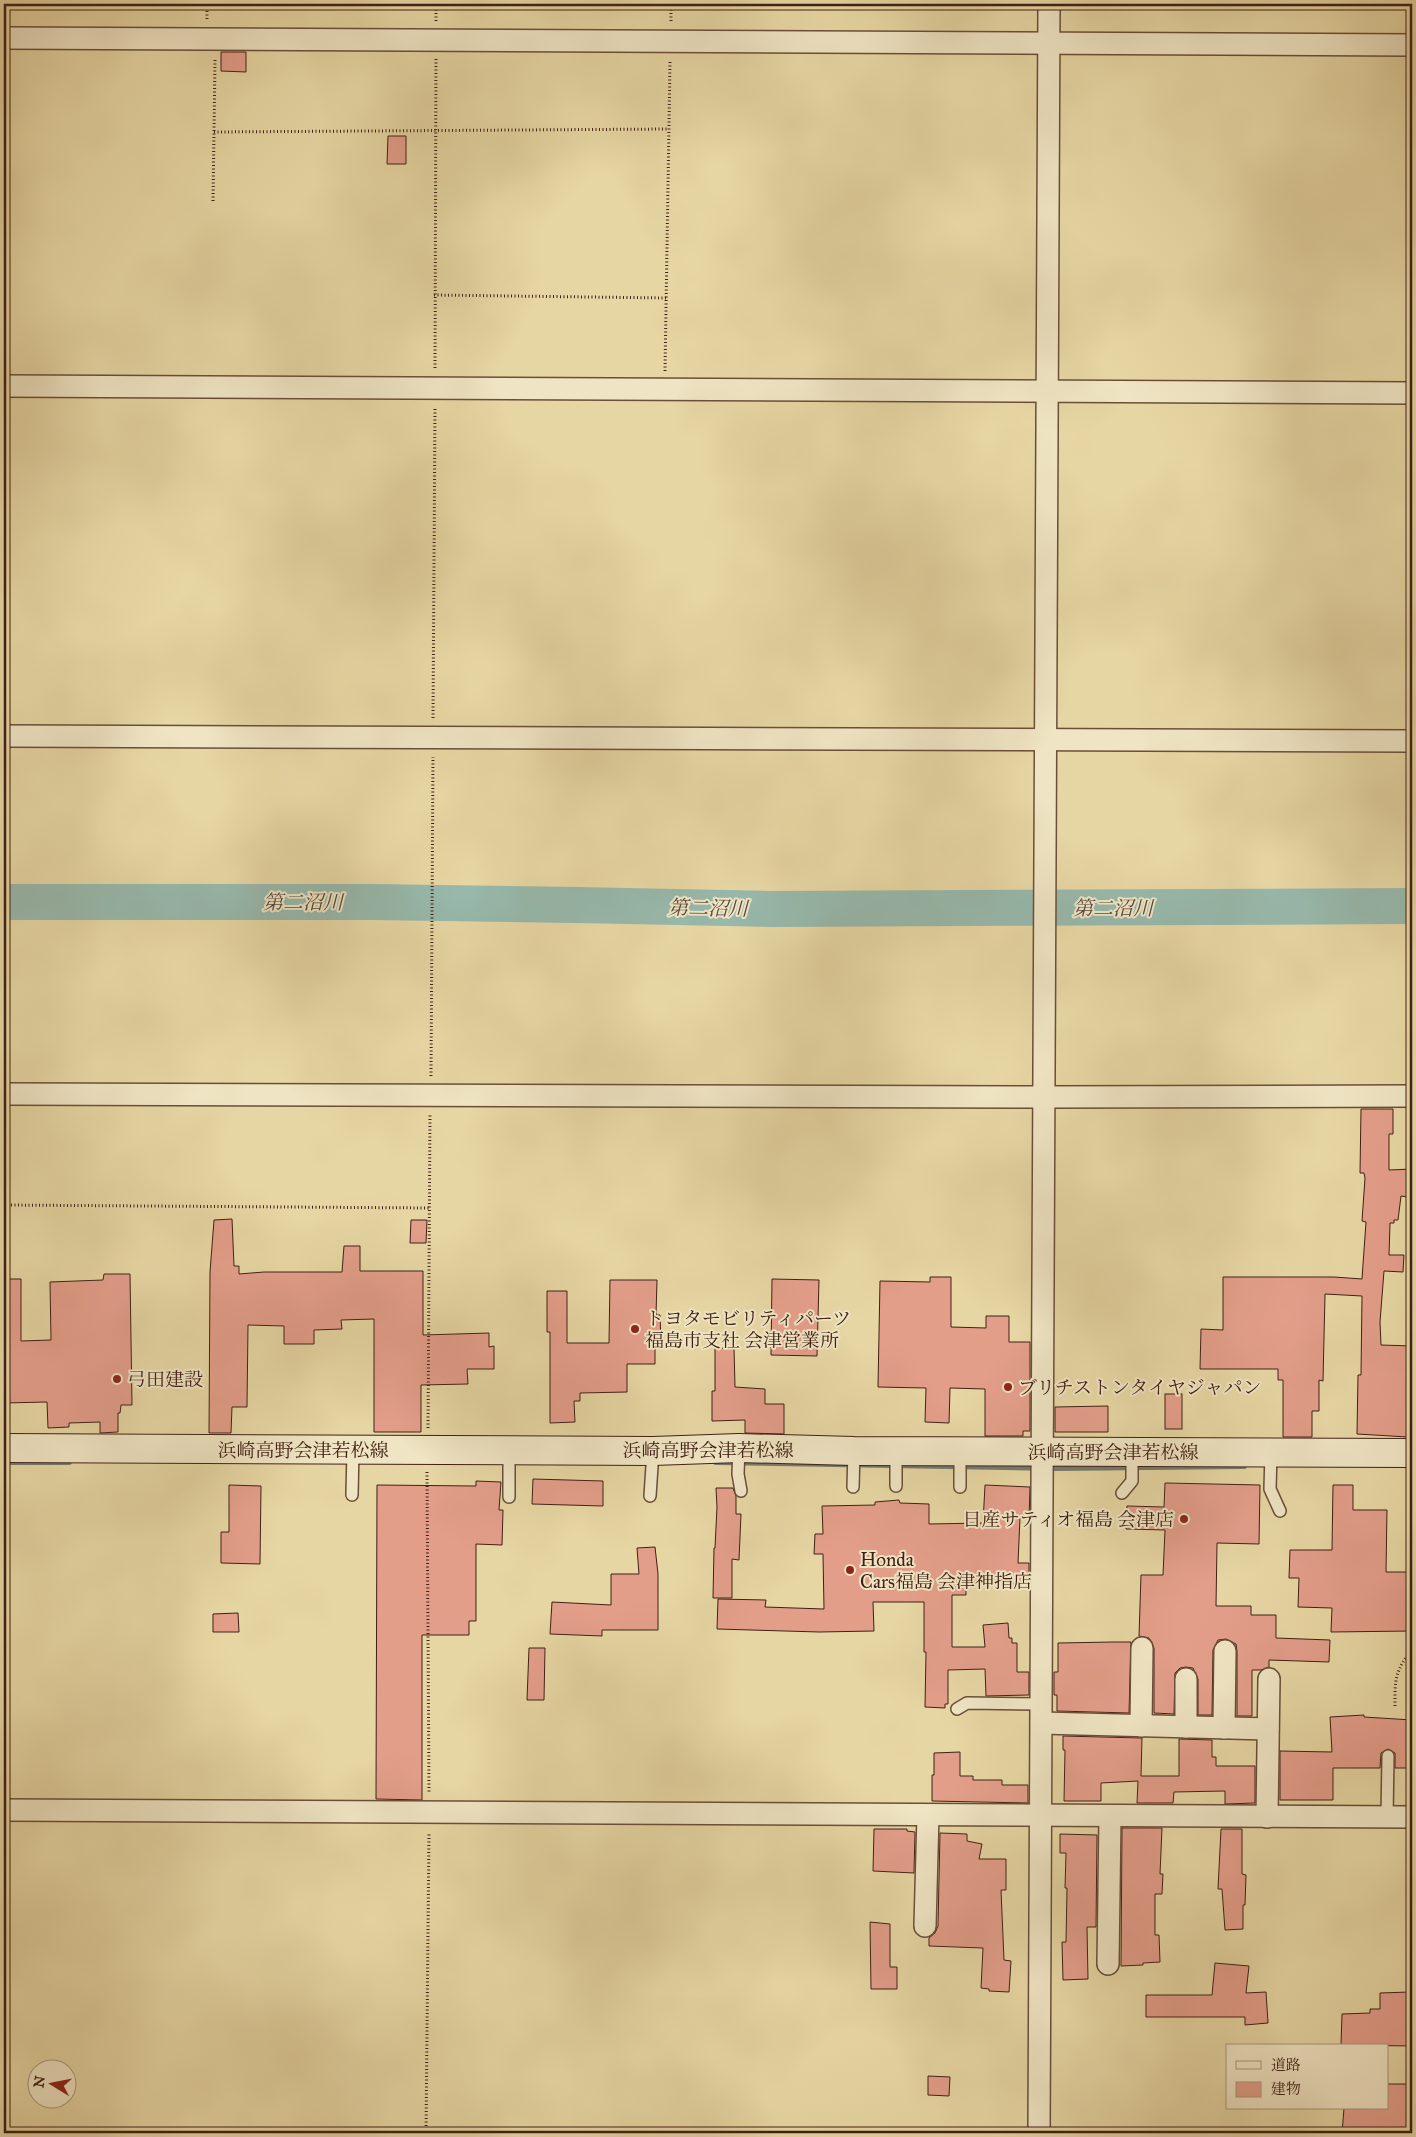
<svg xmlns="http://www.w3.org/2000/svg" width="1416" height="2137" font-family="'IM FELL Great Primer','Noto Serif JP',serif">
  <style>
    .lines { fill: none; stroke-linecap: round; stroke-linejoin: round }
    .stream { stroke: #747b6f; stroke-width: 6 }
    .river { stroke: #97b8ab; stroke-width: 36 }
    .building { fill: #e39e8a; stroke: #402014 }
    .service-casing { stroke: #6a4e38; stroke-width: 14 }
    .minor-casing { stroke: #6a4e38; stroke-width: 24 }
    .secondary-casing { stroke: #402014; stroke-width: 30 }
    .path { stroke: #402014; stroke-width: 3; stroke-dasharray: 1 2.5; stroke-linecap: butt }
    .service { stroke: #efe4c3; stroke-width: 11 }
    .minor { stroke: #efe4c3; stroke-width: 21 }
    .secondary { stroke: #efe4c3; stroke-width: 28 }
    .poi-dot { fill: #8f2418; stroke: #efe4c3; stroke-width: 2 }
    .labels { text-anchor: middle; dominant-baseline: central; stroke-width: 4; stroke-linejoin: round; paint-order: stroke }
    .poi-label { font-size: 19px; fill: #402014; stroke: #efe4c3; text-anchor: start }
    .street-label { font-size: 19px; fill: #402014; stroke: #efe4c3 }
    .water-label { font-size: 20px; font-style: italic; fill: #56463a; stroke: #efe4c3 }
  </style>
  <rect width="100%" height="100%" fill="#e6d6a3"/>
  <filter id="stains"><feTurbulence type="fractalNoise" baseFrequency=".004" numOctaves="4"/><feColorMatrix values="0 0 0 0 .2 0 0 0 0 .09 0 0 0 0 .02 0 0 0 .5 -.17"/></filter>
  <radialGradient id="worn" r=".72"><stop offset=".6" stop-color="#630" stop-opacity="0"/><stop offset="1" stop-color="#630" stop-opacity=".3"/></radialGradient>
  <g class="lines">
    <g class="stream">
      <path d="M4,1462H69"/>
      <path d="M716,1462L1056,1468L1244,1466"/>
    </g>
    <path class="river" d="M4,902H372L577,905L772,909L1412,906"/>
  </g>
  <g class="building">
    <path d="M221,52H246V72L221,71Z"/>
    <path d="M388,136H406V164H387Z"/>
    <path d="M1361,1109H1393V1134H1389V1170L1412,1169V1186H1408L1407,1197L1401,1196L1398,1220H1394V1223H1390L1389,1255H1404L1403,1272L1384,1271L1380,1322L1381,1345L1412,1346V1402H1409L1408,1437L1357,1434L1358,1375H1361L1362,1296L1325,1294L1323,1381L1319,1380V1411H1312V1437H1283V1380H1278V1369H1200L1201,1329L1223,1330V1277H1334L1362,1279L1366,1222L1362,1221L1365,1178L1364,1173H1360Z"/>
    <path d="M232,1219L234,1266H239V1274L264,1272H342L344,1246H360V1271H423V1335L489,1333V1347L494,1346V1369H467L468,1384L421,1385V1432H374V1319L341,1320L342,1329L314,1330V1344H284V1326L248,1325L247,1407H232L231,1433H209L210,1272L214,1220Z"/>
    <path d="M411,1220H427L426,1243H410Z"/>
    <path d="M104,1274H130L132,1405H121L120,1413H118V1432L100,1433V1422L69,1423V1427L48,1428L47,1402L4,1403V1279H21V1341L51,1340L50,1282L103,1280Z"/>
    <path d="M930,1277H951V1327L986,1328V1316H1009V1342H1030V1431H1023V1436H985V1389L950,1388L949,1423L925,1422L926,1388L878,1387L880,1281L930,1282Z"/>
    <path d="M772,1279L819,1280L817,1356L771,1355Z"/>
    <path d="M610,1280H657L656,1315H660L661,1343L655,1344V1364H627V1392L580,1393V1401H574L575,1422L550,1423V1332H547V1291H567V1343H609Z"/>
    <path d="M715,1348H734L735,1387L765,1389V1404H784V1434L745,1433V1420L712,1421V1391H715Z"/>
    <rect x="1165" y="1394" width="17" height="35"/>
    <path d="M1108,1406V1432H1055V1407Z"/>
    <path d="M533,1479L603,1481V1506L532,1504Z"/>
    <path d="M476,1481L501,1482L499,1510H503L502,1545L476,1544V1621H469V1635H422V1800L376,1799L377,1485L476,1486Z"/>
    <path d="M1165,1483L1260,1485L1259,1544L1217,1543L1216,1606H1251V1615H1276V1638L1330,1640L1329,1662L1269,1660V1667L1261,1670H1252V1716H1237V1651L1236,1644L1226,1639L1218,1640L1213,1650L1212,1715H1198V1679L1193,1668L1186,1667L1180,1668L1175,1673L1174,1714L1154,1713V1648L1149,1638L1139,1636L1141,1575H1163L1165,1530L1126,1529L1127,1506L1164,1507Z"/>
    <path d="M229,1485L261,1486L260,1564L221,1563V1532H229Z"/>
    <path d="M985,1485L1030,1487L1029,1519L1020,1518L1018,1563H1029V1585L966,1581V1595H952V1647H985L983,1625L1008,1623L1009,1638H1012V1643H1017V1672H1029V1695L986,1696L985,1669L948,1670V1704H945V1708L925,1707L926,1652H924V1602H873L874,1631L819,1632L717,1629L718,1599L766,1600L765,1607L824,1609L823,1554H814L815,1534H823L822,1506L875,1505V1502L899,1500L900,1503L929,1504V1524L983,1523Z"/>
    <path d="M1333,1485H1353V1510H1387L1386,1572H1412V1631L1331,1632L1332,1608L1298,1607L1299,1578H1289L1290,1550H1332Z"/>
    <path d="M716,1488H733L736,1496V1514H741L739,1560L732,1559V1598H713L714,1548H715L717,1507Z"/>
    <path d="M655,1547L658,1574V1630H602V1636L550,1634L552,1602L611,1605V1574H639L637,1548Z"/>
    <path d="M238,1613L239,1632H213V1614Z"/>
    <path d="M1113,1642H1131L1129,1713L1057,1711V1695H1054V1672H1058V1643Z"/>
    <path d="M529,1648H545L544,1700H527Z"/>
    <path d="M1364,1715V1717L1412,1720V1768H1395V1753L1388,1749L1381,1753L1380,1768H1333V1800H1280V1751L1332,1752L1330,1717Z"/>
    <path d="M1063,1736L1142,1738L1141,1776H1179V1739L1212,1740V1757H1216V1766H1255V1803L1225,1804V1791L1174,1792L1173,1803H1137L1138,1781L1101,1783V1801H1064L1065,1750H1063Z"/>
    <path d="M960,1752V1776H973V1780H1002V1785H1028V1803L932,1801V1775H934V1753Z"/>
    <path d="M1122,1828H1162L1160,1874H1163L1162,1894H1155V1935H1159L1160,1962L1143,1963V1965L1121,1966Z"/>
    <path d="M874,1829H907V1831L915,1832L914,1873L873,1871Z"/>
    <path d="M1221,1829H1242V1874L1246,1875L1245,1905H1243V1929L1225,1930L1222,1889H1218Z"/>
    <path d="M940,1833L967,1834V1841L982,1844L979,1859H1006V1890H1001L1004,1960L1011,1961L1009,1992L989,1991V1989L981,1988L983,1948L929,1946V1938L935,1933L938,1926Z"/>
    <path d="M1060,1834L1097,1835L1096,1927H1087L1088,1979L1063,1980L1062,1942H1066L1067,1888H1065L1066,1853H1060Z"/>
    <path d="M870,1922L890,1924V1967H897V1989H871Z"/>
    <path d="M1215,1963L1249,1966L1246,1993L1266,1992L1268,2023L1245,2025V2017H1146V1995H1212Z"/>
    <path d="M1409,1992V2017H1412V2046L1341,2045L1342,2014L1370,2013V2009H1380V1993Z"/>
    <path d="M928,2076L950,2077L949,2096L928,2095Z"/>
    <path d="M1387,2084H1412V2133H1342L1344,2108H1387Z"/>
  </g>
  <g class="lines">
    <g class="service-casing">
      <g id="service">
        <path d="M739,1448L738,1474L741,1491"/>
        <path d="M509,1451V1497"/>
        <path d="M960,1451V1487"/>
        <path d="M1271,1453L1270,1489L1280,1511"/>
        <path d="M896,1486V1451"/>
        <path d="M853,1487L854,1451"/>
        <path d="M1122,1493L1132,1481V1452"/>
        <path d="M352,1495L353,1450"/>
        <path d="M650,1496L653,1451"/>
        <path d="M957,1709L967,1703L1042,1704"/>
        <path d="M1387,1817L1388,1756"/>
      </g>
    </g>
    <g class="minor-casing">
      <g id="minor">
        <path d="M4,38L1412,45"/>
        <path d="M4,386L1412,393"/>
        <path d="M4,736C473,740 943,737 1412,741"/>
        <path d="M4,1094L1045,1097L1412,1096"/>
        <path d="M1042,1723L1268,1729"/>
        <path d="M1141,1726L1142,1648"/>
        <path d="M1186,1727V1679"/>
        <path d="M1224,1728L1225,1651"/>
        <path d="M4,1810L1412,1817"/>
        <path d="M1267,1817L1269,1679"/>
        <path d="M925,1926L928,1815"/>
        <path d="M1108,1964L1110,1817"/>
        <path d="M1039,2133L1049,4"/>
      </g>
    </g>
    <g class="secondary-casing">
      <path id="secondary" d="M4,1448L653,1451L739,1448L854,1451L1412,1453"/>
    </g>
    <g class="path">
      <path d="M207,4V20"/>
      <path d="M436,21V4"/>
      <path d="M671,21V4"/>
      <path d="M214,132L669,129"/>
      <path d="M213,201L215,60"/>
      <path d="M434,295L666,298"/>
      <path d="M435,368L436,59"/>
      <path d="M665,371L670,62"/>
      <path d="M433,718L435,407"/>
      <path d="M431,1076L433,757"/>
      <path d="M4,1205L430,1208"/>
      <path d="M428,1428L430,1114"/>
      <path d="M427,1472L429,1793"/>
      <path d="M1395,1706C1395,1685 1394,1674 1407,1656L1412,1655"/>
      <path d="M426,2133L429,1832"/>
    </g>
    <use href="#service" class="service"/>
    <use href="#minor" class="minor"/>
    <use href="#secondary" class="secondary"/>
  </g>
  <g class="poi-dot">
    <circle cx="635" cy="1329" r="5"/>
    <circle cx="117" cy="1379" r="5"/>
    <circle cx="1008" cy="1387" r="5"/>
    <circle cx="1184" cy="1519" r="5"/>
    <circle cx="850" cy="1570" r="5"/>
  </g>
  <g class="labels">
    <g class="poi-label">
      <text x="645" y="1318">トヨタモビリティパーツ<tspan x="645" dy="22">福島市支社 会津営業所</tspan></text>
      <text x="127" y="1379">弓田建設</text>
      <text x="1018" y="1387">ブリチストンタイヤジャパン</text>
      <text x="1174" y="1519" text-anchor="end">日産サティオ福島 会津店</text>
      <text x="860" y="1559">Honda<tspan x="860" dy="22">Cars福島 会津神指店</tspan></text>
    </g>
    <g class="street-label">
      <text x="303" y="1450">浜崎高野会津若松線</text>
      <text x="708" y="1450">浜崎高野会津若松線</text>
      <text x="1113" y="1452">浜崎高野会津若松線</text>
    </g>
    <g class="water-label">
      <text x="303" y="902">第二沼川</text>
      <text transform="translate(708 908) rotate(1)">第二沼川</text>
      <text x="1113" y="908">第二沼川</text>
    </g>
  </g>
  <rect width="1416" height="2137" fill="none" stroke="#e6d6a3" stroke-width="20"/>
  <rect x="5" y="5" width="1406" height="2127" fill="none" stroke="#402014" stroke-width="2.5"/>
  <rect x="10" y="10" width="1396" height="2117" fill="none" stroke="#402014"/>
  <rect x="1226" y="2044" width="162" height="65" fill="#efe4c3" stroke="#a9967d"/>
  <rect x="1236" y="2061" width="25" height="8" fill="#efe4c3" stroke="#a9967d"/>
  <text x="1271" y="2070" font-size="15" fill="#402014">道路</text>
  <rect x="1236" y="2082" width="25" height="15" fill="#e39e8a" stroke="#a9967d"/>
  <text x="1271" y="2094" font-size="15" fill="#402014">建物</text>
  <g transform="translate(52 2084) rotate(280)"><circle r="24" fill="#efe4c3" stroke="#a9967d"/>
  <path d="M0-4L9 19L0 12L-9 19Z" fill="#8f2418"/>
  <text y="-8" font-size="14" font-weight="bold" text-anchor="middle" fill="#402014">N</text>
  </g>
  <rect width="100%" height="100%" filter="url(#stains)"/>
  <rect width="100%" height="100%" fill="url(#worn)"/>
</svg>
